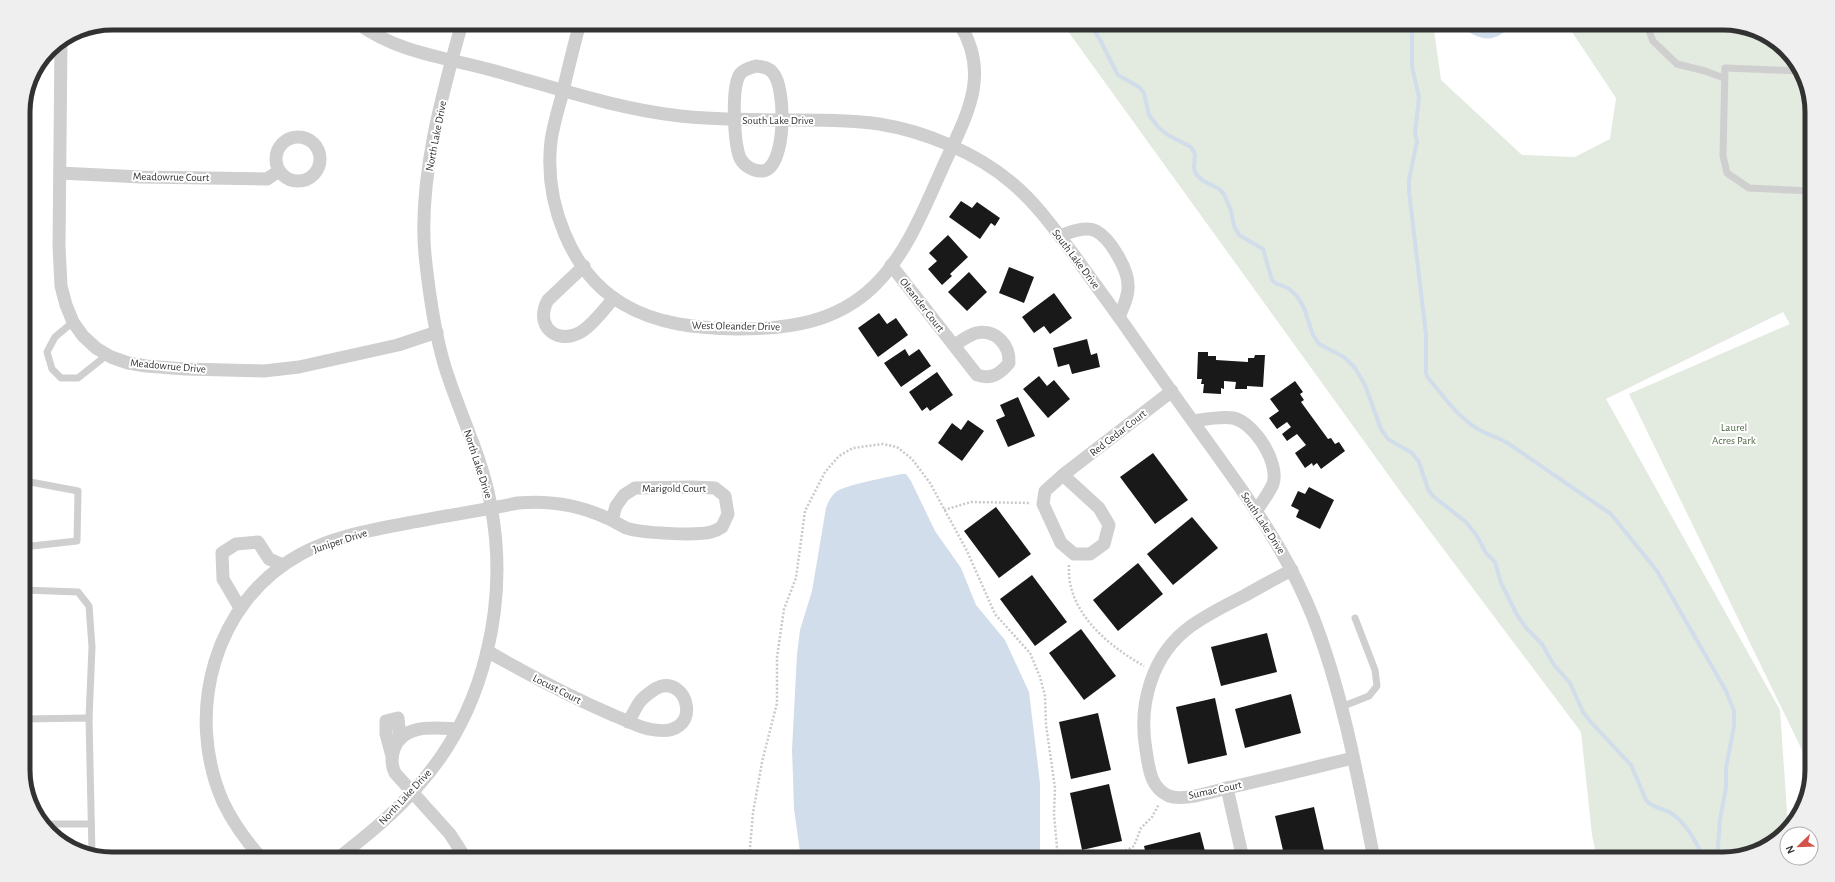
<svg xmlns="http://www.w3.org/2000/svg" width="1835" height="882" font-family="'Alegreya Sans',sans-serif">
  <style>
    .green { fill: #e3eadf }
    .water { fill: #d1ddea }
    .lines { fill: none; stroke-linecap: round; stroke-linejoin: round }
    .stream { stroke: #d1ddea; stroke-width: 4 }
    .building { fill: #191919 }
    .path { stroke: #c9c9c9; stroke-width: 2.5; stroke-dasharray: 2 2; stroke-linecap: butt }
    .lane { stroke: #cfcfcf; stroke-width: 7 }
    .street { stroke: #cfcfcf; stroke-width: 13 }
    .labels { text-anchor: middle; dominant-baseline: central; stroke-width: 4; stroke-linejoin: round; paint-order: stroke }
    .street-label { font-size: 11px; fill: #323232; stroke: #fff }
    .park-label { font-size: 11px; fill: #506a43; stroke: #fff }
    .rim { fill: none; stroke: #323232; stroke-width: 5 }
  </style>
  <rect width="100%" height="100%" fill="#fff"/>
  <path class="green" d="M1062,23H1433L1441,80L1522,155L1575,157L1610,139L1616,98L1566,23H1723L1762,32L1797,63L1812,107V770L1803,809L1802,750L1629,394L1790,324L1783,312L1606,399L1780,710L1788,826L1772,844L1723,859H1597L1592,835L1581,732L1405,498Z"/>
  <g class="water">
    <path d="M1458,23H1512C1495,47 1476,40 1458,23Z"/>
    <path d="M902,474H906L911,481L935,531L961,568L976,605L1005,640L1029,692L1040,783V859H801L794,809L793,777L792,750L797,654L800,630L812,591L826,508C828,502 831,496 836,492C844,485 889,477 902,474Z"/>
  </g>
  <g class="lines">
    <g class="stream">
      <path d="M1089,23L1099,38L1118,75L1139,87L1144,93L1149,115L1158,127L1168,135L1191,147L1195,154L1194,168L1196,174L1202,180L1219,189L1224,194L1231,211L1234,226L1239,235L1263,249L1272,280L1275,283L1288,288L1297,296L1304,308L1313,335L1319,344L1344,357L1355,368L1365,385L1381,429L1388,439L1412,453L1419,462L1428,489L1433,496L1466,522L1477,536L1486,553L1495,562L1501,583L1517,615L1527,629L1542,644L1554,665L1570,683L1583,712L1589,720L1631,765L1646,800C1653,809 1662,807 1671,813C1686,823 1697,843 1704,859"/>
      <path d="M1412,23V67L1419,97L1415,134L1417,141L1409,180V191L1426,335V373L1428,378C1443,395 1458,418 1478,429C1488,435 1498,437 1509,444L1611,514L1657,571L1726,691L1734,711V726L1726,768V787L1720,820L1717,859"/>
    </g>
  </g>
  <g class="building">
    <path d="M961,201L972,208L977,202L1000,218L995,226L991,223L980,239L949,217Z"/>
    <path d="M948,235L968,257L950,274L952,276L942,285L928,269L937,261L929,253Z"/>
    <path d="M1009,267L1034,277L1024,303L999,293Z"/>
    <path d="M969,272L987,292L967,311L948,292Z"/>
    <path d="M1054,293L1072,318L1050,334L1044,326L1034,333L1022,317Z"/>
    <path d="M879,313L887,324L896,318L908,335L878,357L858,328Z"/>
    <path d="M1087,339L1091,355L1097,353L1100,367L1072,374L1069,364L1058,367L1053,348Z"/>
    <path d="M905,349L909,356L919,349L931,366L901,387L884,363Z"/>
    <path d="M1198,352H1208V356H1216V360L1248,362V358H1254L1255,355H1265L1263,387L1247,386V389H1235L1236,382L1224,381V389L1221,388V394L1203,393L1204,384H1201L1202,379H1197Z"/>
    <path d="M937,372L953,395L930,411L927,407L922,411L909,392Z"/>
    <path d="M1039,376L1047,386L1054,380L1070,399L1048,418L1023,389Z"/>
    <path d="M1295,381L1303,392L1300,394L1304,400L1301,402L1328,439L1331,438L1335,444L1339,442L1345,451L1321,469L1317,463L1313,466L1312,463L1305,468L1295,453L1306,445L1297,434L1287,441L1282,434L1291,427L1287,422L1277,429L1269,418L1279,411L1270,399Z"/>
    <path d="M1018,397L1035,436L1008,447L996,420L1005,416L1000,405Z"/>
    <path d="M968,420L984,431L962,461L938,443L952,423L961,430Z"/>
    <path d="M1153,453L1188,500L1155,524L1120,477Z"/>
    <path d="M1309,487L1334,500L1320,529L1296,517L1299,510L1291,506L1298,491L1305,494Z"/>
    <path d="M996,507L1031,554L999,578L964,531Z"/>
    <path d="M1192,517L1218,548L1173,585L1147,554Z"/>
    <path d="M1138,563L1163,594L1118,631L1093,600Z"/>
    <path d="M1032,575L1067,622L1035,646L1000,599Z"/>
    <path d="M1081,629L1116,676L1084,700L1049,653Z"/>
    <path d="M1267,633L1277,672L1221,686L1211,647Z"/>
    <path d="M1291,694L1301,733L1245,748L1235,709Z"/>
    <path d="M1215,698L1227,755L1188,764L1176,707Z"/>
    <path d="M1098,713L1111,770L1071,779L1059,722Z"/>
    <path d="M1109,784L1122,841L1082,850L1070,793Z"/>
    <path d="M1314,807L1326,859H1285L1275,816Z"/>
    <path d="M1200,832L1207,859H1147L1144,846Z"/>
  </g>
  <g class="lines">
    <g class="path">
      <path d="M944,510L971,502L1031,503"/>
      <path d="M1069,565C1066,611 1107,645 1144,666"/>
      <path d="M749,859L753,813L762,762L777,703V657L784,609L796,578L805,511L825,472L839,456L853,448L883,444L897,447L912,459L930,483L967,551L995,614L1030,653L1040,677L1045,696L1046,725L1055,788L1054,814L1058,859"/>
      <path d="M1086,859L1127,850L1134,846L1141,828L1152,817L1159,804"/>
    </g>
    <g class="lane">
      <path d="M1646,23L1653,41L1677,64L1705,71L1724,78"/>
      <path d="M1800,71L1725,68L1723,156L1727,173L1749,188L1812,191"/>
      <path d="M73,322L55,337L47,352L52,369L61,378H78L107,355"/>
      <path d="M23,478L25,481L78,491L77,541L23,547"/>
      <path d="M23,590L78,592L89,606L92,647L89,718"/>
      <path d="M1341,707L1369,696L1377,686L1375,670L1355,618"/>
      <path d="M23,719L89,718L92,854"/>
      <path d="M43,824H91"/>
    </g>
    <g class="street">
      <path d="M357,23C400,54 445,57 495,71C556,88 617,109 680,116C719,120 759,120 798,120C825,120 852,120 879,124C924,131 977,153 1012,183C1036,203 1055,230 1074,255C1091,279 1109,303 1126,327C1162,379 1200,431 1237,483C1267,526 1293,567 1313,617C1343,694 1358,778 1374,859"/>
      <path d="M580,23C573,48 567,74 561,99C557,113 553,127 551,141C544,201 570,273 623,304C658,325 698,328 737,329C788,329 836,323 874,286C909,252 927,201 947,158C969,111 990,72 959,23"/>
      <path d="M61,41L59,246L61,286L66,305L73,322L83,336L96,348L111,357L128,363L146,366L185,369L264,371L299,367L398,345L437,332"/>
      <path d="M756,66C763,67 768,67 773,73C786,87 787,167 763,171C754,172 744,166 740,158C734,143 731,87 740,74C744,69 750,68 756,66Z"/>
      <circle cx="298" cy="159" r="22"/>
      <path d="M60,173L141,177L267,179L279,171"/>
      <path d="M1060,236C1070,232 1085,226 1096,231C1110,238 1128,269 1128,285C1129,296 1123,307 1119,317"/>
      <path d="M891,265L977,375C991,380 1000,374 1009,363C1010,345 996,329 976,333C969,335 961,341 954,345"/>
      <path d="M584,266L548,300C534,324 555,345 579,333C591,327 605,308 614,298"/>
      <path d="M1194,421C1207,419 1220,416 1233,418C1254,422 1280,463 1273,484C1269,493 1262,502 1257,510"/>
      <path d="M1063,475L1099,508L1109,525L1104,544L1090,554H1074L1061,543L1043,504L1045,491Z"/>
      <path d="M1063,475L1172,391"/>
      <path d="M1292,570C1276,578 1260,587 1244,596C1226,605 1208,614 1191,626C1152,654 1138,704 1146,750C1149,768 1150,788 1169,796C1184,802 1216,790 1232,787C1272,778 1312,768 1353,758"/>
      <path d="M240,608L223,579L222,553L236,544L258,542L269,559L283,565"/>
      <path d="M487,651C529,675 571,697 615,716C626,720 638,727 649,729C707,742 689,670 655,689C649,693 643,697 639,703C635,709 632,716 628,722"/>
      <path d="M457,729C435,728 403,723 394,749C391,758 391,765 395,773L450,834L466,859"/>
      <path d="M392,756L386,734V721L398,718L400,738"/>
      <path d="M1227,788L1243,859"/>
      <path d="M262,859C247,842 233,823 223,802C184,713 214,601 301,554C334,536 372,530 408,523C445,516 482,510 518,503C549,500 579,505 607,518C614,521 620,525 626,528C640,533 696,536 711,532C715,531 719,529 722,527L728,514L725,496L715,488L692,487L635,488L624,495L616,506L612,520"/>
      <path d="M337,859C366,836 394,814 418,786C486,710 510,599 490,501C481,455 459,412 445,367C434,331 429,293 425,255C418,181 442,94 462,23"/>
    </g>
  </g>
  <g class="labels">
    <g class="street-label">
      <text x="778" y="120">South Lake Drive</text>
      <text transform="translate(436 136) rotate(-79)">North Lake Drive</text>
      <text transform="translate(171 177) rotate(1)">Meadowrue Court</text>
      <text transform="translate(1076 259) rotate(53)">South Lake Drive</text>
      <text transform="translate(922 305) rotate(52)">Oleander Court</text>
      <text transform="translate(736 326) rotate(1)">West Oleander Drive</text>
      <text transform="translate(168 366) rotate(5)">Meadowrue Drive</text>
      <text transform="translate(1118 433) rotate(-38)">Red Cedar Court</text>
      <text transform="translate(478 464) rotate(72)">North Lake Drive</text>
      <text x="674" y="488">Marigold Court</text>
      <text transform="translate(1263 523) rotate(57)">South Lake Drive</text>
      <text transform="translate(340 541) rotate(-18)">Juniper Drive</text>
      <text transform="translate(557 689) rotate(27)">Locust Court</text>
      <text transform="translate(1215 790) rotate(-12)">Sumac Court</text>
      <text transform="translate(405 797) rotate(-47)">North Lake Drive</text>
    </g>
    <g class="park-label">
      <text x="1734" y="427">Laurel<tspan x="1734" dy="13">Acres Park</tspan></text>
    </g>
  </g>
  <path d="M0 0H1835V882H0ZM112 30H1723A82 82 0 0 1 1805 112V770A82 82 0 0 1 1723 852H112A82 82 0 0 1 30 770V112A82 82 0 0 1 112 30Z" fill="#efefef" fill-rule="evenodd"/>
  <path class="rim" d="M112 30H1723A82 82 0 0 1 1805 112V770A82 82 0 0 1 1723 852H112A82 82 0 0 1 30 770V112A82 82 0 0 1 112 30Z"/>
  <g transform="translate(1799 846) rotate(247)"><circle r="19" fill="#ffffff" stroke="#adadad"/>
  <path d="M0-3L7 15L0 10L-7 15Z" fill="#d35349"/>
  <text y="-6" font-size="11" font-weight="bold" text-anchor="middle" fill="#323232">N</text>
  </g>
</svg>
